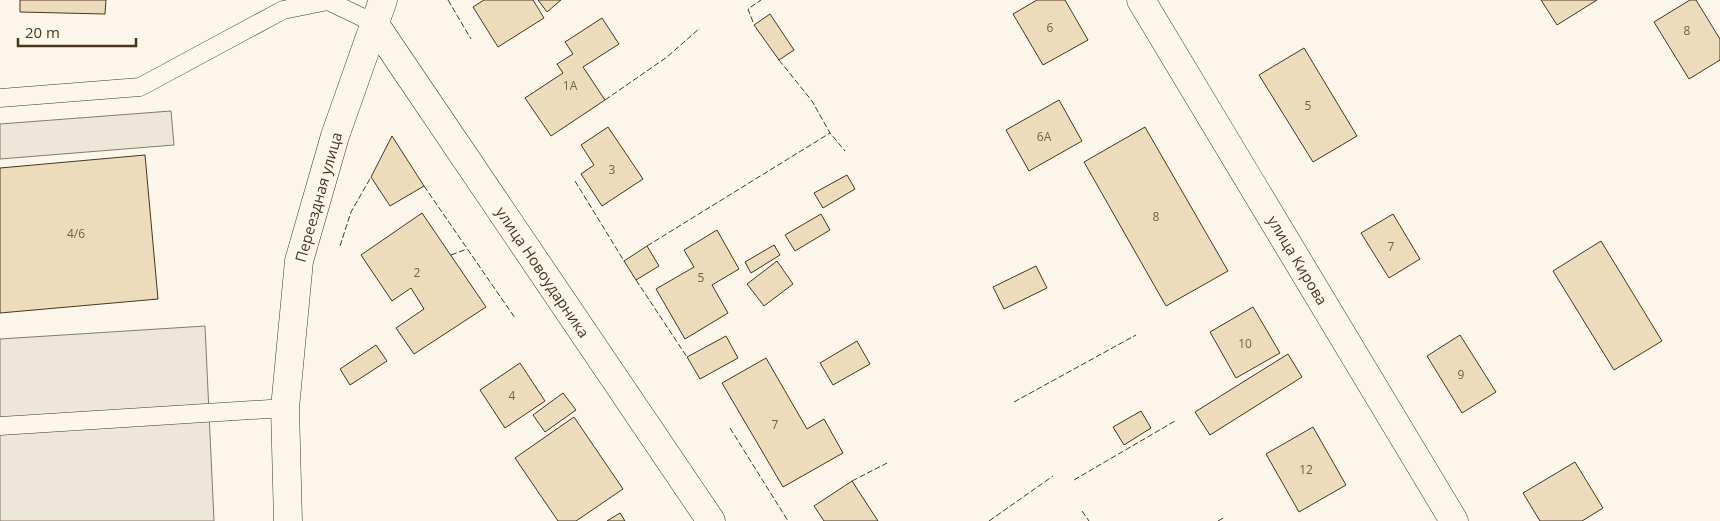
<svg xmlns="http://www.w3.org/2000/svg" width="1720" height="521" font-family="'Open Sans',sans-serif">
  <style>
    .parking { fill: #ede7d9; stroke: #887966 }
    .building { fill: #ecdcbc; stroke: #4a3520 }
    .lines { fill: none; stroke-linecap: round; stroke-linejoin: round }
    .service-casing { stroke: #4a3520; stroke-width: 19 }
    .minor-casing { stroke: #4a3520; stroke-width: 29 }
    .tertiary-casing { stroke: #4a3520; stroke-width: 29 }
    .service { stroke: #fbf6e9; stroke-width: 18 }
    .minor { stroke: #fbf6e9; stroke-width: 28 }
    .tertiary { stroke: #fbf6e9; stroke-width: 28 }
    .fence { stroke: #4a3520; stroke-width: 1; stroke-dasharray: 6 2.5; stroke-linecap: butt }
    .labels { text-anchor: middle; dominant-baseline: central; stroke-width: 4; stroke-linejoin: round; paint-order: stroke }
    .number-label { font-size: 12px; fill: #725f47 }
    .street-label { font-size: 15px; fill: #4a3520; stroke: #fbf6e9 }
  </style>
  <rect width="100%" height="100%" fill="#fbf6e9"/>
  <g class="parking">
    <path d="M171,111L174,145L0,159V124Z"/>
    <path d="M205,326L214,521H0V339Z"/>
  </g>
  <g class="building">
    <path d="M20,0H106L105,14L20,12Z"/>
    <path d="M484,0H533L544,18L498,47L473,7Z"/>
    <path d="M538,0H561L547,12Z"/>
    <path d="M1037,0H1065L1088,40L1043,65L1013,14Z"/>
    <path d="M1541,0H1597L1557,25Z"/>
    <path d="M1690,0H1696L1720,39V60L1689,79L1654,22Z"/>
    <path d="M770,14L794,50L779,60L754,25Z"/>
    <path d="M602,18L619,44L583,67L605,100L551,136L525,98L563,73L557,64L573,54L565,42Z"/>
    <path d="M1304,48L1357,136L1313,162L1259,75Z"/>
    <path d="M1059,100L1082,141L1029,171L1006,130Z"/>
    <path d="M608,127L643,179L602,206L581,174L594,165L581,145Z"/>
    <path d="M1145,127L1228,271L1166,306L1084,162Z"/>
    <path d="M392,136L424,186L390,206L371,177Z"/>
    <path d="M145,155L158,299L0,313V168Z"/>
    <path d="M847,175L855,189L823,208L814,193Z"/>
    <path d="M422,213L486,307L414,354L396,328L424,309L411,288L392,301L361,255Z"/>
    <path d="M821,214L830,230L795,251L785,235Z"/>
    <path d="M1393,214L1420,259L1389,278L1361,233Z"/>
    <path d="M717,230L739,269L712,285L728,313L685,339L656,289L694,267L684,250Z"/>
    <path d="M1601,241L1662,341L1614,370L1553,271Z"/>
    <path d="M774,245L780,255L751,273L745,262Z"/>
    <path d="M647,246L659,266L636,280L624,261Z"/>
    <path d="M777,261L793,284L764,306L747,284Z"/>
    <path d="M1036,266L1047,288L1004,309L993,287Z"/>
    <path d="M1253,307L1280,353L1236,378L1210,332Z"/>
    <path d="M1460,335L1496,392L1462,413L1427,356Z"/>
    <path d="M726,336L738,358L700,379L687,357Z"/>
    <path d="M857,341L870,364L833,385L820,363Z"/>
    <path d="M376,345L387,361L350,385L340,369Z"/>
    <path d="M1288,354L1302,377L1210,435L1195,412Z"/>
    <path d="M766,358L807,429L824,419L843,453L783,487L722,383Z"/>
    <path d="M520,363L545,401L505,428L480,390Z"/>
    <path d="M563,393L576,410L545,432L533,415Z"/>
    <path d="M1141,411L1151,428L1124,445L1113,427Z"/>
    <path d="M574,417L623,489L576,521H558L515,458Z"/>
    <path d="M1313,427L1346,485L1299,512L1266,454Z"/>
    <path d="M1575,462L1603,508L1582,521H1540L1523,493Z"/>
    <path d="M852,481L878,521H824L814,506Z"/>
    <path d="M620,513L625,521H607Z"/>
  </g>
  <g class="lines">
    <g class="service-casing">
      <g id="service">
        <path d="M0,98L140,87L283,10L328,1L374,23"/>
        <path d="M0,426L285,408"/>
      </g>
    </g>
    <g class="minor-casing">
      <path id="minor" d="M374,23L711,521"/>
    </g>
    <g class="tertiary-casing">
      <g id="tertiary">
        <path d="M1141,0L1454,521"/>
        <path d="M288,521L285,408L299,261L335,136L383,0"/>
      </g>
    </g>
    <use href="#service" class="service"/>
    <use href="#minor" class="minor"/>
    <use href="#tertiary" class="tertiary"/>
    <g class="fence">
      <path d="M448,0L471,39"/>
      <path d="M753,22L748,9L761,0"/>
      <path d="M779,60L812,101L830,133L845,151"/>
      <path d="M605,100L667,57L700,28"/>
      <path d="M575,181L624,261"/>
      <path d="M424,186L515,318"/>
      <path d="M340,246L351,212L371,177"/>
      <path d="M647,246L830,133"/>
      <path d="M451,255L467,249"/>
      <path d="M636,280L687,357"/>
      <path d="M1014,402L1136,335"/>
      <path d="M730,428L788,521"/>
      <path d="M1074,480L1175,421"/>
      <path d="M852,481L887,463"/>
      <path d="M1082,511L1089,521"/>
      <path d="M989,521L1053,476"/>
      <path d="M1218,521L1225,517"/>
    </g>
  </g>
  <g class="labels">
    <g class="number-label">
      <text x="1050" y="27">6</text>
      <text x="1687" y="30">8</text>
      <text x="570" y="85">1А</text>
      <text x="1308" y="105">5</text>
      <text x="1044" y="136">6А</text>
      <text x="612" y="169">3</text>
      <text x="1156" y="216">8</text>
      <text x="76" y="233">4/6</text>
      <text x="1391" y="246">7</text>
      <text x="417" y="272">2</text>
      <text x="701" y="277">5</text>
      <text x="1245" y="343">10</text>
      <text x="1461" y="374">9</text>
      <text x="512" y="395">4</text>
      <text x="775" y="424">7</text>
      <text x="1306" y="469">12</text>
    </g>
    <g class="street-label">
      <text transform="translate(318 197) rotate(-74)">Переездная улица</text>
      <text transform="translate(1298 260) rotate(59)">улица Кирова</text>
      <text transform="translate(543 272) rotate(56)">улица Новоударника</text>
    </g>
  </g>
  <path d="M18 38v8h118v-8" fill="none" stroke="#4a3520" stroke-width="2.5"/>
  <text x="25" y="38" font-size="15" fill="#4a3520" stroke="#fbf6e9" stroke-width="4" paint-order="stroke">20 m</text>
</svg>
